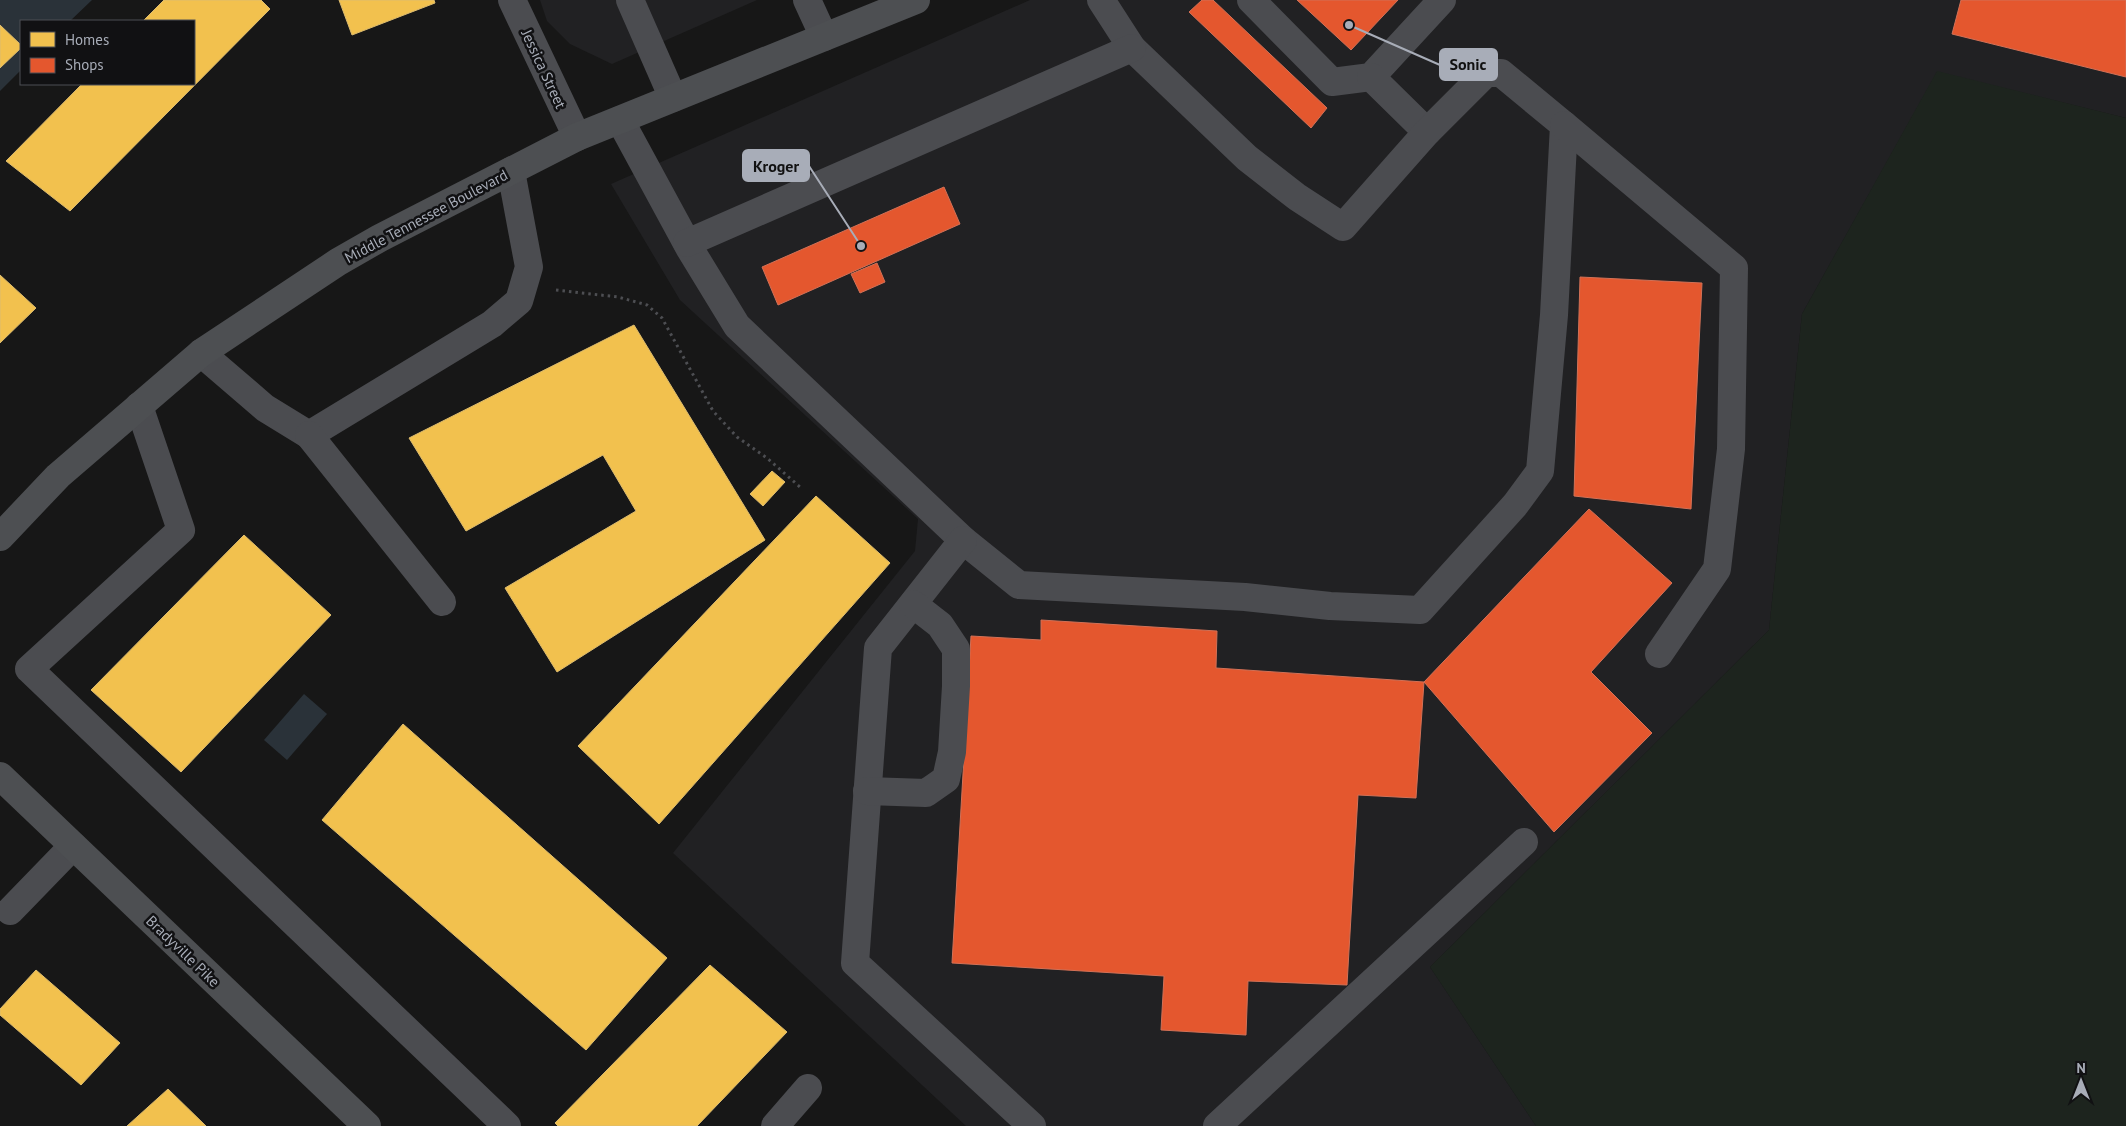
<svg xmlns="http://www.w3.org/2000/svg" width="2126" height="1126" font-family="'PT Sans',sans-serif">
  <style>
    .built { fill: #212123 }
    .green { fill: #1d241e }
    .water { fill: #2a3239 }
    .homes { fill: #f2c14e; stroke: #dcbb6e }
    .shops { fill: #e4572e; stroke: #d27157 }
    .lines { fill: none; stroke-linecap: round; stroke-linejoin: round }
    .path { stroke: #4d4e52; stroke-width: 3; stroke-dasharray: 2.5 4; stroke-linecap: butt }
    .minor { stroke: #4b4c50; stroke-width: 28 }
    .major { stroke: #4d4f52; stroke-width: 28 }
    .labels { text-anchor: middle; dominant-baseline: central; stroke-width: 5; stroke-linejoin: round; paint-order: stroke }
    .street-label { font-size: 15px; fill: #a8adb8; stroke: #111113 }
    .leader { fill: none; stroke: #a8adb8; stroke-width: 2 }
    .callout-dot { fill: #a8adb8; stroke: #111113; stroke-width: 2 }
    .callout { fill: #a8adb8; stroke: #a8adb8; stroke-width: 2 }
    .callout-label { font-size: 16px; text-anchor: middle; font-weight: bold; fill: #111 }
  </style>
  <rect width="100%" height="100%" fill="#171717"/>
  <g class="built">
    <path d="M540,0H757L612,64L570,44L547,21Z"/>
    <path d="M1030,0H2126V118L1937,72L1802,314L1769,630L1430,967L1536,1126H966L673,853L915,551L918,519L680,300L611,184Z"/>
  </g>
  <path class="green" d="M1937,71L2126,118V1126H1536L1430,967L1769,630L1802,314Z"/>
  <g class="water">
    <path d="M0,0H92L70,21H21V70L0,91Z"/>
    <path d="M304,694L327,714L287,760L264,740Z"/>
  </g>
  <g class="homes">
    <path d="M164,0H261L270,9L70,211L6,161L82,84H194V21H143Z"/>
    <path d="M339,0H434L435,3L352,35Z"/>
    <path d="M0,25L21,45V48L0,68Z"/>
    <path d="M0,275L36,308L0,343Z"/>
    <path d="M634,325L765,540L557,672L505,588L636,511L603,455L466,531L409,438Z"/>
    <path d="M772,471L785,482L763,506L750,494Z"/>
    <path d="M816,496L890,563L659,824L578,746Z"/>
    <path d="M244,535L331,615L181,772L91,690Z"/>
    <path d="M403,724L667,958L586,1050L322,820Z"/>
    <path d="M710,965L787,1032L697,1126H558L555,1123Z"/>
    <path d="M36,970L120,1043L81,1085L0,1015V1009Z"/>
    <path d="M168,1089L206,1126H127Z"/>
  </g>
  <g class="shops">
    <path d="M1202,0H1213L1327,108L1311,128L1189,12Z"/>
    <path d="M1297,0H1398L1351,50Z"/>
    <path d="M1961,0H2126V77L1952,34Z"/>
    <path d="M944,187L960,224L778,305L762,267Z"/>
    <path d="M877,263L885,282L860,293L851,274Z"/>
    <path d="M1580,277L1702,283L1691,509L1574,496Z"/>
    <path d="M1589,509L1672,583L1591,672L1652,733L1554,832L1424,682Z"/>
    <path d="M1041,620L1217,631L1216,668L1424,682L1416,798L1358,795L1347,985L1248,981L1246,1035L1161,1030L1164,976L952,963L971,636L1041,640Z"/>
  </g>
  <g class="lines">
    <path class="path" d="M556,290L618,297L647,305L662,318L713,411L737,437L767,458L800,487"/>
    <g class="minor">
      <path d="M512,0L577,137"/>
      <path d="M630,0L673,98"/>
      <path d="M807,0L824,37"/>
      <path d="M1251,0L1332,82L1371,77L1442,0"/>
      <path d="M1371,77L1427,132"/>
      <path d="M620,120L690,249L737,326L963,540L1019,585L1245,597L1330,606L1420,610L1515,505L1540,471L1554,315L1564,125L1501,73H1486L1427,132L1343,227L1297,197L1247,158L1132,48L1101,0"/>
      <path d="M1564,125L1734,268L1731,449L1717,569L1659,654"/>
      <path d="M687,243L1132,48"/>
      <path d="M201,353L265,408L309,435L492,324L519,301L529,267L511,171"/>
      <path d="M139,406L181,530L29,669L507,1126"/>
      <path d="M309,435L442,602"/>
      <path d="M963,540L878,648L855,963L1032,1126"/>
      <path d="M867,791L926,793L946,779L952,752L956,686V649L940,625L913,604"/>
      <path d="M10,911L73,846"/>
      <path d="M775,1126L808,1088"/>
      <path d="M1217,1126L1524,842"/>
    </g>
    <g class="major">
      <path d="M0,537L58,476L201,353L338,262L380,238L577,137L916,0"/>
      <path d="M0,776L367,1126"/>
    </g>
  </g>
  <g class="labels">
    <g class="street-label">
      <text transform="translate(544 69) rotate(65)">Jessica Street</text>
      <text transform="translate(426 216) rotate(-28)">Middle Tennessee Boulevard</text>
      <text transform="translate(183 951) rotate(44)">Bradyville Pike</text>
    </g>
  </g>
  <path class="leader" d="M1349 25L1440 65M861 246L809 166"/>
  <g class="callout-dot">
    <circle cx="1349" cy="25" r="5"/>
    <circle cx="861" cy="246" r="5"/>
  </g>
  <g class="callout">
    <rect x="1440" y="49" width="57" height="31" rx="5"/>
    <rect x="743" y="150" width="66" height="31" rx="5"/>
  </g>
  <g class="callout-label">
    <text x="1468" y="70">Sonic</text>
    <text x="776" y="172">Kroger</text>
  </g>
  <rect x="20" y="20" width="175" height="65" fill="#111113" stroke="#4d4f55"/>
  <rect x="30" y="32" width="25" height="15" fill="#f2c14e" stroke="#4d4f55"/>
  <text x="65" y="45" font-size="15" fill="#a8adb8">Homes</text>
  <rect x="30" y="58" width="25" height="15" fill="#e4572e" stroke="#4d4f55"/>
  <text x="65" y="70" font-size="15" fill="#a8adb8">Shops</text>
  <g transform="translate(2081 1081)" stroke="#111113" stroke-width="4" paint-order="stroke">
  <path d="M0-4L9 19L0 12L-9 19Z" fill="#a8adb8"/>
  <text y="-8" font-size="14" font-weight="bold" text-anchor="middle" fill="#a8adb8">N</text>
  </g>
</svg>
